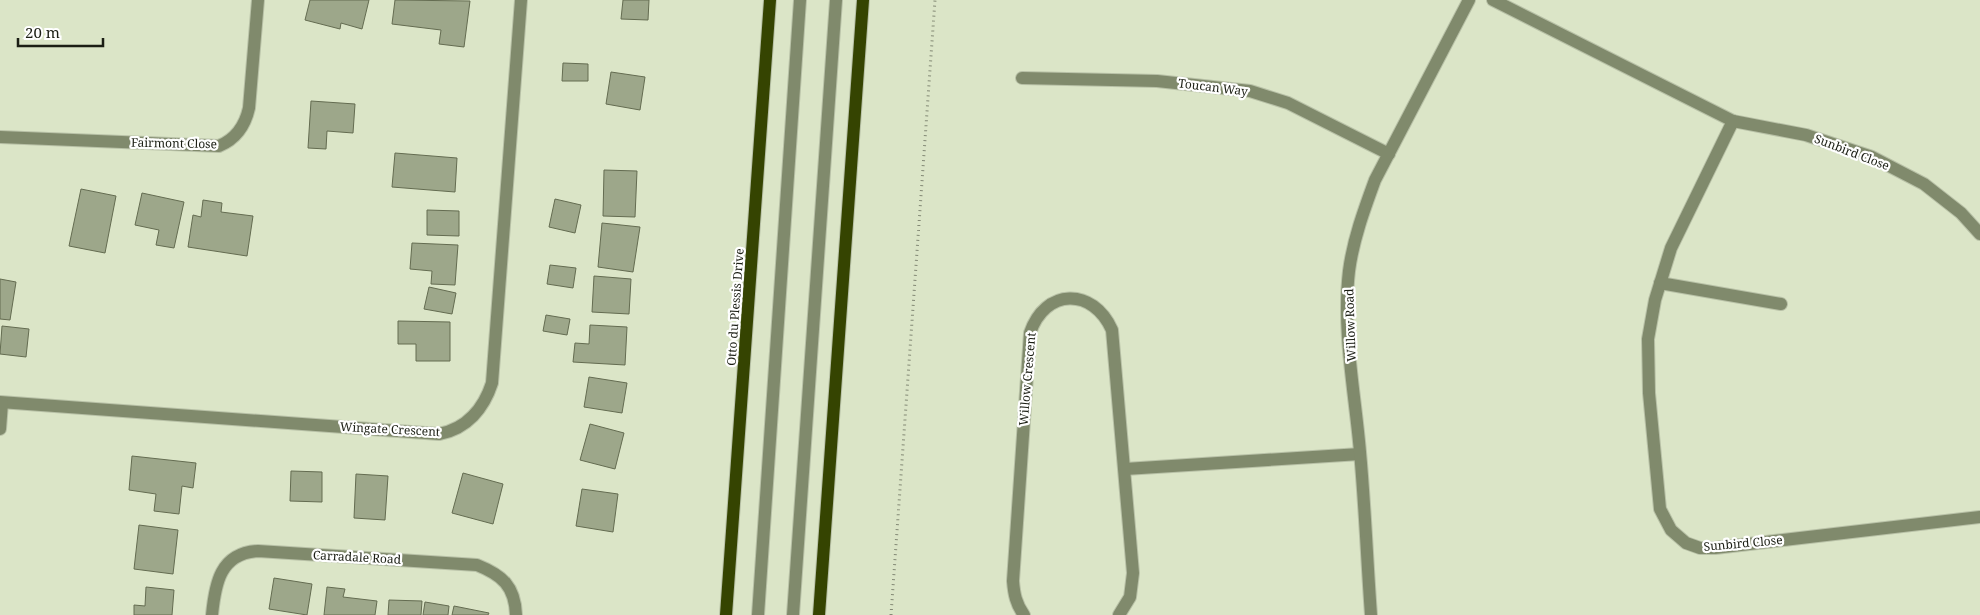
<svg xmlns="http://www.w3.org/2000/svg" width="1980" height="615" font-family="'Noto Serif',serif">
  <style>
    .building { fill: #9da78a; stroke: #646c51 }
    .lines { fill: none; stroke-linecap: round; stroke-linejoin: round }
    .service-casing { stroke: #b8c1a7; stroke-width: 14 }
    .minor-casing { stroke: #b8c1a7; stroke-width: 14 }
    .primary-casing { stroke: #b8c1a7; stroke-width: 14 }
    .path { stroke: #838975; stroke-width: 3; stroke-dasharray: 1 4; stroke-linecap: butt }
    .service { stroke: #808a6c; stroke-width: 12 }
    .minor { stroke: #808a6c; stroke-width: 12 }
    .primary { stroke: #354401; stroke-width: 12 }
    .labels { text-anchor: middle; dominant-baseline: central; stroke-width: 4.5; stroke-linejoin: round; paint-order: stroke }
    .street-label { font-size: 12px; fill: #1b1e14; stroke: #fff }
  </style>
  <rect width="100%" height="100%" fill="#dbe5c7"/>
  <g class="building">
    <path d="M310,0H369L362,29L341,23L340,29L305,20Z"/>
    <path d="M395,0L470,1L464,47L439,44L441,30L392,24Z"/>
    <path d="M623,0H649L648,20L621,19Z"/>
    <path d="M563,63L588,64V81H562Z"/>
    <path d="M611,72L645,77L640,110L606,104Z"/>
    <path d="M311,101L355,104L353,133L327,131L326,149L308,148Z"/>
    <path d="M395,153L457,158L455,192L392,187Z"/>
    <path d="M604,170L637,171L635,217L603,216Z"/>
    <path d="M81,189L116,196L105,253L69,246Z"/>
    <path d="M142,193L184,202L174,248L156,245L159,230L135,225Z"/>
    <path d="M555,199L581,205L575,233L549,227Z"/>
    <path d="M203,200L222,203L221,212L253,216L247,256L188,247L193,215L201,217Z"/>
    <path d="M427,210L459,211V236L427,235Z"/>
    <path d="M602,223L640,227L633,272L598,267Z"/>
    <path d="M412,243L458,245L455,285L431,284L432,271L410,269Z"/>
    <path d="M550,265L576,268L573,288L547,284Z"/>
    <path d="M594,276L631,279L629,314L592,312Z"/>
    <path d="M0,279L16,282L10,320L0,319Z"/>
    <path d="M429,287L456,293L452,314L424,309Z"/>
    <path d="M546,315L570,319L567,335L543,331Z"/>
    <path d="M398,321L450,322V361H416V344H398Z"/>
    <path d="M590,325L627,327L625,365L573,362L575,343L589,344Z"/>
    <path d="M2,326L29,329L26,357L0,354Z"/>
    <path d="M589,377L627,383L622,413L584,407Z"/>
    <path d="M590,424L624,433L615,469L580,460Z"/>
    <path d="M132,456L196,463L193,488L182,486L179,514L154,511L156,494L129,490Z"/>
    <path d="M291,471L322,472V502L290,501Z"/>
    <path d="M463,473L503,484L493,524L452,513Z"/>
    <path d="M356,474L388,476L385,520L354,518Z"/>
    <path d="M582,489L618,494L613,532L576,526Z"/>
    <path d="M139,525L178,530L173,574L134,569Z"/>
    <path d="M274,578L312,584L307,615L269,609Z"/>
    <path d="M146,587L174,590L172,615H134V605L145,606Z"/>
    <path d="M327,587L345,589L343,597L377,601L375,615H324Z"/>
    <path d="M389,600L422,601L421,615H388Z"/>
    <path d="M425,602L449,606L448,615H423Z"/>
    <path d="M454,606L489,613L488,615H452Z"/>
  </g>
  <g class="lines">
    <g class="service-casing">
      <g id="service">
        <path d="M758,615L800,0"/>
        <path d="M793,615L836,0"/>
      </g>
    </g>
    <g class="minor-casing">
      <g id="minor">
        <path d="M1493,0L1733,121L1806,135L1872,157L1924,184L1961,213L1980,234"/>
        <path d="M1022,78L1157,81L1250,91L1288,103L1389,154"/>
        <path d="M1733,121L1671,248L1655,300L1648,339L1649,393L1660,509L1671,530L1686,543L1700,548H1715L1980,517"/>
        <path d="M0,137L219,146C236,139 245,126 249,108L258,0"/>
        <path d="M1660,283L1781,304"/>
        <path d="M0,402L439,434C467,429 484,408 492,383L521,0"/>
        <path d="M0,429L2,403"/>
        <path d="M1125,469L1360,454"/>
        <path d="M212,615C215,584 220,553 258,551L477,565C502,575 515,586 516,615"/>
        <path d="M1024,615C1016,604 1014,594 1013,581L1030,333C1045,288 1093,287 1112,330L1133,573L1130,597L1119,615"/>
        <path d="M1371,615C1367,561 1365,506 1360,452C1355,393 1342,331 1349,271C1353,240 1364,210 1375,180L1469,0"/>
      </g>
    </g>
    <g class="primary-casing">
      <g id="primary">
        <path d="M726,615L770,0"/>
        <path d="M819,615L863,0"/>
      </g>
    </g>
    <path class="path" d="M891,615L935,0"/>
    <use href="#service" class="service"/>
    <use href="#minor" class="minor"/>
    <use href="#primary" class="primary"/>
  </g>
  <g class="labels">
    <g class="street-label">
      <text transform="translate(1213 87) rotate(7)">Toucan Way</text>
      <text transform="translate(174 143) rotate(1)">Fairmont Close</text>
      <text transform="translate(1852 152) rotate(21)">Sunbird Close</text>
      <text transform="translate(735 307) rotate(-86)">Otto du Plessis Drive</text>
      <text transform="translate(1350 325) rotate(-92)">Willow Road</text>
      <text transform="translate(1027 379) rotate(-85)">Willow Crescent</text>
      <text transform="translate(390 429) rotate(3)">Wingate Crescent</text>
      <text transform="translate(1743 543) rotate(-5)">Sunbird Close</text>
      <text transform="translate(357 557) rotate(3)">Carradale Road</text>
    </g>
  </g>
  <path d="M18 38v8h85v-8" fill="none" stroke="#1b1e14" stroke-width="2.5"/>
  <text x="25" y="38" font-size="15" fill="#1b1e14" stroke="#ffffff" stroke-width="4" paint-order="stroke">20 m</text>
</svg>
